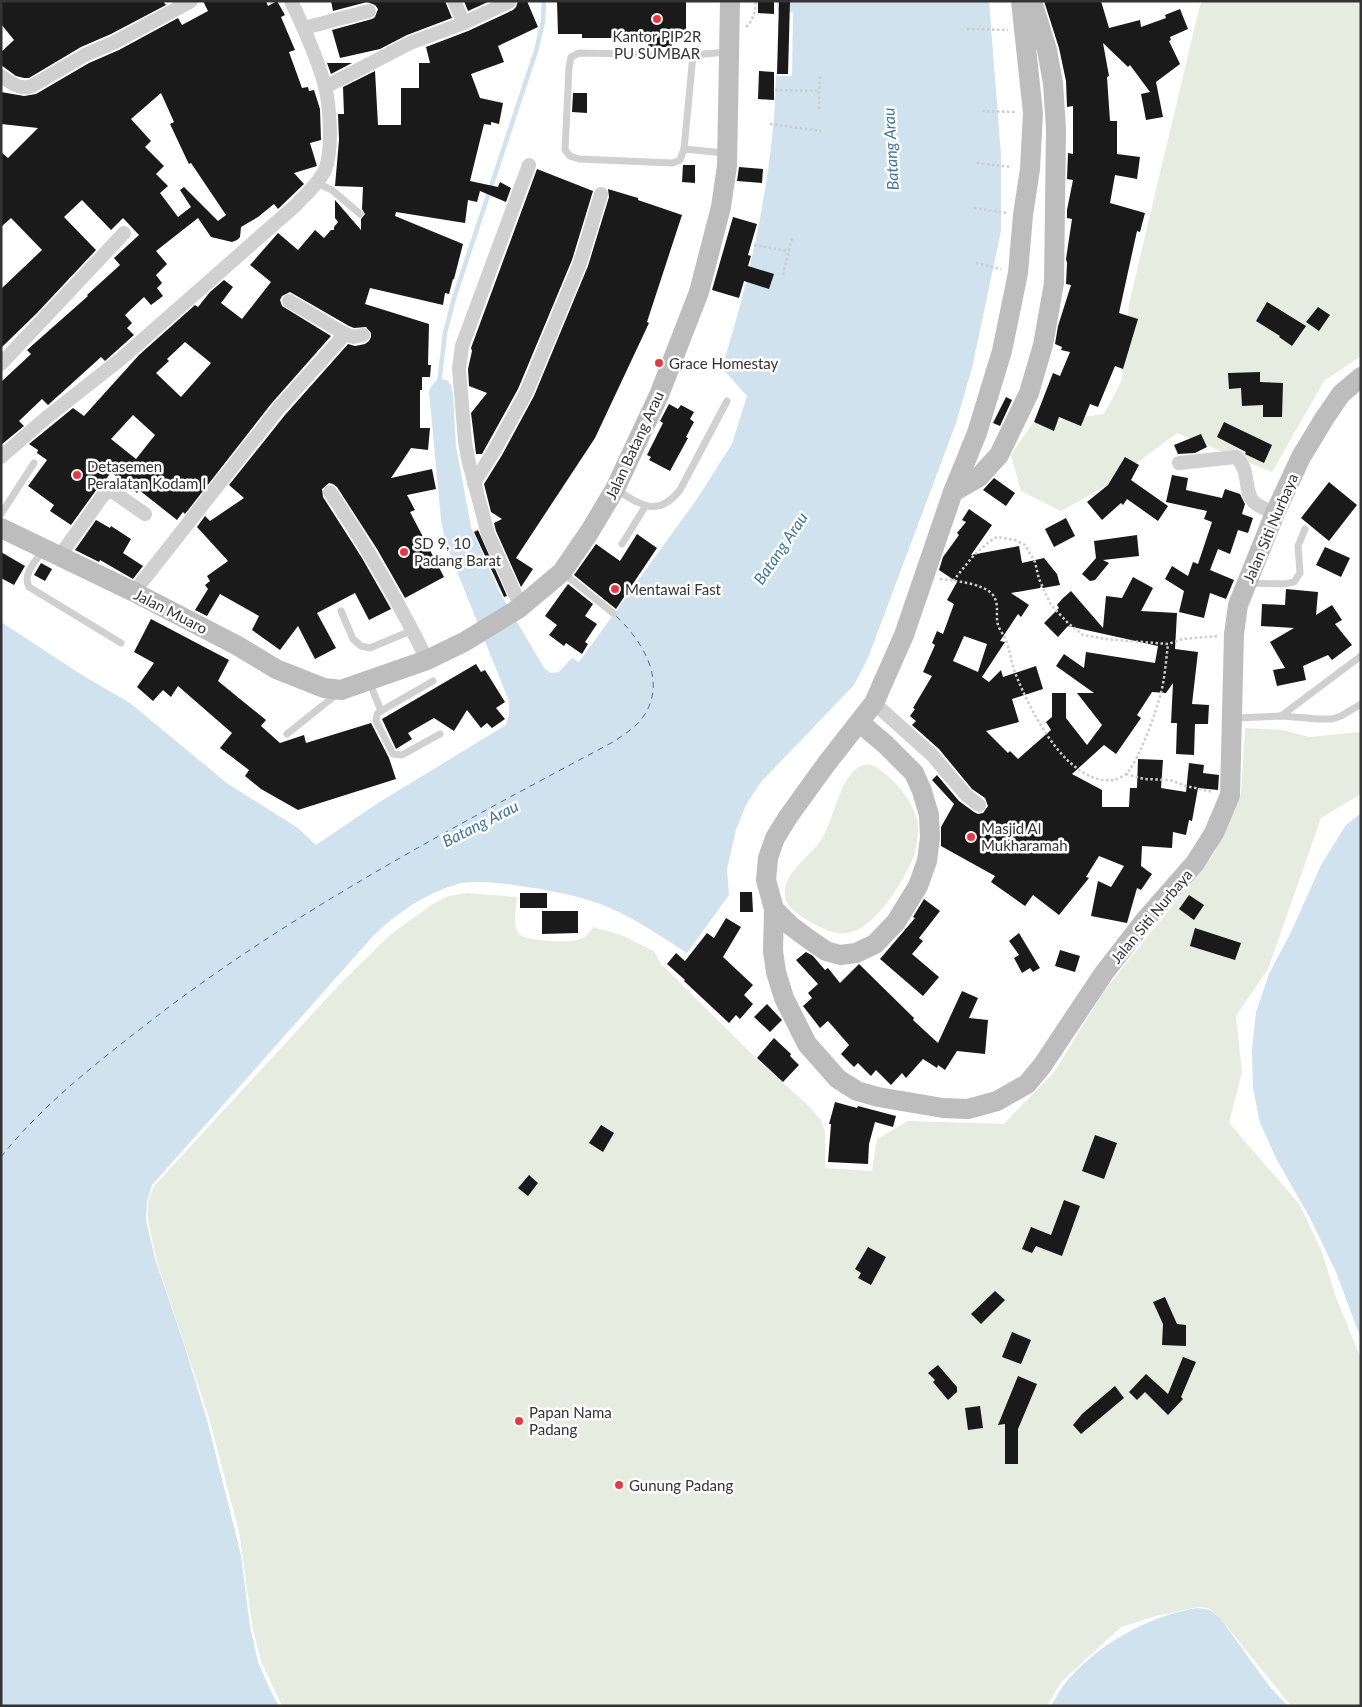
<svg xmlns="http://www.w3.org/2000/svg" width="1362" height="1707" font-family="Lato,sans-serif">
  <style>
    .green { fill: #e6ecdf }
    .water { fill: #cfe2ee }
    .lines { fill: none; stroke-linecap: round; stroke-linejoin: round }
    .stream { stroke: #cfe2ee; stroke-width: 4.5 }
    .ferry { stroke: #3f7597; stroke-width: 1; stroke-dasharray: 6 5; stroke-linecap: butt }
    .building { fill: #1a1a1a; fill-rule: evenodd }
    .path { stroke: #cdcdcd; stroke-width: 2.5; stroke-dasharray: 2.5 2.5; stroke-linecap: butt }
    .lane { stroke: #d0d0d0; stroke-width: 7 }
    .street { stroke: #d0d0d0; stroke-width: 14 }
    .secondary { stroke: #bdbdbd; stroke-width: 20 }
    .poi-dot { fill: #e63946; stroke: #fff; stroke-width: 2 }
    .labels { text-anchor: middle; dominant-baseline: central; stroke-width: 5; stroke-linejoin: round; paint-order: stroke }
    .poi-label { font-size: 15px; fill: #333; stroke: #fff; text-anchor: start }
    .street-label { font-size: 15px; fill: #333; stroke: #fff }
    .water-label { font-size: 16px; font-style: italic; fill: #3f7597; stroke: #fff }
  </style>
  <rect width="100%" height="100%" fill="#fff"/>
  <g class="green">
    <path d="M1202,1H1361V356L1324,381L1272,472L1177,433L1104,487L1061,511L1021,491L1011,455L1032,424L1104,414L1122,380L1129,304L1200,5Z"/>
    <path d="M1245,728L1283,730L1309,737L1361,732V794L1321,818L1268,969L1236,1016L1242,1072L1229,1123L1300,1205L1322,1252L1335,1295L1361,1358V1706H1291L1220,1618L1209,1608L1198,1607L1156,1616L1121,1627L1061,1682L1047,1706H282L261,1661L252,1625L239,1531L209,1418L157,1262L148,1220V1202L154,1186L340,984L390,935L434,903L449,896L467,893L517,897C516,907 512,928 520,935C527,941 569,943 578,940C586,937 589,933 593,927L621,935L654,951L661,964L761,1063L810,1107L821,1120L825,1132V1168L872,1171L877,1139L908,1121L1004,1124L1055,1071L1104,991L1214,854L1241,794Z"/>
    <path d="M867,764C876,765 882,772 889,777C901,787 917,809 918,825C918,833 917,844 915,852C907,877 875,930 847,933C835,935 824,929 814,924C804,918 786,909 785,896C783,873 807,859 819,843C833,823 836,793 851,774C856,768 859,766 867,764Z"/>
  </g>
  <g class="water">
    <path d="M777,1H989L1001,155V231L972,368L956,423L868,658L854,685L761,782L746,805L736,830L731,851L727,870L729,895L687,953C662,937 636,919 608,907C579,895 547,890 515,885C501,883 472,880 458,884C426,893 398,912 374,935L152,1185L147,1202L146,1221L156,1262L183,1341L207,1420L235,1531L241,1556L250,1626L258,1662L271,1692L279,1706H1V622L82,675L130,703L228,784L298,828L316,845L378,803L506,725L509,714V701L446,544L441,520L429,391L432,385L438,379L447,380L451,385L453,394L456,446L471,527L499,591L544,668L551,673L559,672L572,658L579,662L697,499L732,444L747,396L722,368C746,290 765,211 773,129C775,112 775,94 776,76H792L793,12H778Z"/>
    <path d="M1361,813V1339L1336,1272L1310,1218L1277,1160L1260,1123L1253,1088L1252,1051L1256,1012L1269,974L1292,930L1321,865L1346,825Z"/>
    <path d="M1198,1608L1210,1610L1220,1618L1270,1687L1288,1706H1051C1055,1699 1059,1692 1063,1686C1094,1646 1149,1615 1198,1608Z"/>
  </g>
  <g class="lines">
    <path class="stream" d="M439,384L445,333L454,298L536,51L543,22L544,1"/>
    <path class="ferry" d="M1,1157C40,1108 90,1068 139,1030C285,915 450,829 613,742C625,734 638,726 645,714C667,679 641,639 615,615"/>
  </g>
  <g class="building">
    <path d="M1,1H163L166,5L111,34L81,47L29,78H24L16,76L1,65V52L14,40L1,24Z"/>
    <path d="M203,1H266L268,6L277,1L285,15L281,17L295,50L289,52L302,88L308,87L309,91L314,90L320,109L321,140L310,143L317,166L294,173L304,184L278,209L274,204L258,217L241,227L240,237L237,240L232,242L211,237L198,218L156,251L167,264L156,275L162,283L157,288L163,296L151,305L144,297L125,315L132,323L127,328L134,335L105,361L101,357L48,405L42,399L19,421L24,426L1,445V382L31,354L27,350L88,296L87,295L120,265L114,258L139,235L123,218L111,230L82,200L64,217L96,250L37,313L1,348V289L42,250L11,218L1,227V152L8,158L38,128L1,124V92L24,96L36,94L89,63L119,50L178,18L182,25L208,11ZM161,93L174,122L170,124L186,158L189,164L191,163L226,215L218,221L184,187L180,190L191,207L178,217L160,193L168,186L156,174L164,166L145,147L151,141L131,119Z"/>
    <path d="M331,1H445L452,18L407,35L380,49L340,58L332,30L372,19L375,17L378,9L375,5L367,2L333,11Z"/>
    <path d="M464,1H490L468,11Z"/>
    <path d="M518,1H527L538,27L498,46L504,62L471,74L480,98L503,103L499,124L491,122V125L484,124L470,181L498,187L500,182L511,188L506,202L480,191L477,202L468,200L465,223L396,212L395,216L463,244L454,279H453L449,294L445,293L443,305L370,288L365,304L429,324L428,365H431L430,377H422V390H420V428H430L428,450L411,448L391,478L432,469L436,489L407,495L415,510L410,512L444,577L405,598L377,549L337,487L333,484L329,483L322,489L323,497L362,558L391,609L369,620L355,593L317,613L336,648L315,659L298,626L280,650L252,630L259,616L220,594L207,616L195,610L208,589L205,585L210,581L207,576L228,561L197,527L205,516L210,521L244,498L229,485L285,415L348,344L355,346L365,344L369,341L371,337V333L366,327L354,328L349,326L290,292L282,296L280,300L282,306L331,336L271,404L185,514L183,512L177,520L139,490L137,493L111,472L102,485L97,489L71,525L50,511L54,505L28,486L47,460L37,453L38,450L29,444L73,408L84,416L139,355L195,305L198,307L210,292L224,280L233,287L221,303L242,319L271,282L250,265L278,233L298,250L315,230L324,238L331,230H334V227L338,222L335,218V200L361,230V219L365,214L362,209L363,187L335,186L339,140L338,114H344L343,87L375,71L378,125H401V88H419V63H430L426,47L468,31L513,10L516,7ZM185,342L211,363L181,397L156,373L169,361L167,359ZM133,415L155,435L136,459L111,439Z"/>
    <path d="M557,1H686V38H672V47H648V38H582V34H558Z"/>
    <path d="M758,1H774V14L758,13Z"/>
    <path d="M779,1H790L788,74H777Z"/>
    <path d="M1044,1H1101L1109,28L1140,20L1141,27L1166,18L1165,15L1180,9L1188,29L1170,37L1171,40L1169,41L1180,64L1156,82L1163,117L1146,120L1141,94L1150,92L1130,65L1128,67L1103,43L1109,76L1107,77L1110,121H1117V154L1140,157L1137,179L1115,175L1110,203L1145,213L1140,232L1137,231L1119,313L1138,319L1123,369L1115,366L1098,407L1090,404L1081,426L1059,417L1054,431L1034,422L1053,373L1060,376L1070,352L1061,350L1062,347L1055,344L1058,326L1071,285L1066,284L1067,263L1066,259L1072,219L1067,218V210L1073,180L1067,179L1068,153L1073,154V106L1067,107L1066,81L1059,48Z"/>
    <path d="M327,63H352L331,74Z"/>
    <path d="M759,71L774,72V100L758,99Z"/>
    <path d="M573,93H587V113L572,112Z"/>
    <path d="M683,165H695V183L682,182Z"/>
    <path d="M739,167L763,169L762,183L737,181Z"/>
    <path d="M537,169L593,191L572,260L518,389L482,454H476L471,413L487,393L469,386L468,369L472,351L471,348Z"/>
    <path d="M608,189L638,198V200L682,215L647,322L649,323L595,438L516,558L533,569L521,587L496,531L494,523L502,519L491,512L484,484L502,455L534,396L588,266L609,197Z"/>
    <path d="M733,217L757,224L748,255L751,256L748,266L774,274L769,289L744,281L739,298L712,290Z"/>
    <path d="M1267,302L1306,326L1292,346L1279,337L1280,336L1256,321Z"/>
    <path d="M1318,307L1330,315L1319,331L1306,322Z"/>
    <path d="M1260,372V382L1283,383L1282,417H1263V405L1242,406L1241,388L1229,389L1228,373Z"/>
    <path d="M1006,397L1012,400L1000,426L993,423Z"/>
    <path d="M669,404L678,409L681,405L694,412L690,419L694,422L686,437L688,438L670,471L649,460L651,457L647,455L663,423L660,421Z"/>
    <path d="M1224,422L1272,445L1264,463L1245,454L1246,452L1217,437Z"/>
    <path d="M1201,434L1207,447L1195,453L1178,454L1174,445Z"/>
    <path d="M1125,457L1139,465L1131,480L1168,506L1158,521L1127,499L1123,505L1121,503L1102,520L1087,502L1108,485Z"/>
    <path d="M1172,475L1188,478L1186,490L1222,498L1225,489L1240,494L1245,504L1242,514L1253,518L1248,533L1238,530L1230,554L1218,549L1210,570L1234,580L1226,599L1210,593L1204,618L1179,612L1184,591L1165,579L1172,566L1188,576L1193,562L1198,564L1212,522L1204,519L1207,511L1166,502Z"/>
    <path d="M994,478L1015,493L1006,506L983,490Z"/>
    <path d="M1329,482L1357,505L1329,541L1301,518Z"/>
    <path d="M969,509L992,525L971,555L1019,546L1022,563L1044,558L1057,574L1060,585L1043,588L1041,586L1040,588L1011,593L1029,605L1021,617L1018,614L1000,641L1005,642L982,677L989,682L1001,670L1003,677L1036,666L1043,689L1012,699L1019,722L986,731L1008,753L1010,751L1018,759L1051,730L1046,722L1052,717V693H1066V718L1087,745L1102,725L1077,693H1094L1056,666L1064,654L1084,668L1086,652L1155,663L1158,646L1068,626L1058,637L1044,623L1059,608L1057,605L1062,599L1071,591L1103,628L1106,596L1122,598L1133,577L1153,588L1141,611L1177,613L1175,649L1198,652L1192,704L1209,705L1208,724H1195L1194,755L1176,754L1177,723H1171L1173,683L1166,693L1152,692L1137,715L1141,718L1116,754L1104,745L1072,774L1102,790V807H1129L1130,788H1137L1138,759L1163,760L1161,788L1186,792L1189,763L1204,765L1203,773L1219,775L1218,790L1198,788L1192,821L1189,820L1186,835L1173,832L1172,848L1142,846L1141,866L1152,874L1141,890L1137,888L1127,923L1091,916L1098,881L1111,887L1124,866L1099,856L1086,877L1089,878L1059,915L1033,895L1025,906L991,882L995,876L941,846V827L954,804L932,780L937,775L959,801L974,812L978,814L983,813L988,806L985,798L972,789L939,749L912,725L916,721L910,716L915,709L913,708L932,676L923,672L935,645L932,643L937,631L943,634L954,604L947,600L957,582L939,570L943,557L959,535L957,533L966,522L962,520ZM964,636L987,644L978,672L953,661Z"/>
    <path d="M1066,518L1075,536L1054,547L1045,529Z"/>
    <path d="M96,520L110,528L111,526L131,539L123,553L143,566L133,579L100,560L99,562L75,550Z"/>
    <path d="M478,530L507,596L504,597L474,532Z"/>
    <path d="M637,534L657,548L616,609L574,575L596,544L620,561Z"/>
    <path d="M1137,535L1139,556L1103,560L1109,563L1095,580L1090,581L1082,574L1096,558L1094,541Z"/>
    <path d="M1325,547L1350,558L1341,577L1316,565Z"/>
    <path d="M1,552L25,566L14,585L1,578Z"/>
    <path d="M41,563L52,569L45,581L34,575Z"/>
    <path d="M568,584L593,604L585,616L597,624L585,642L588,644L582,654L566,643L564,646L549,635L557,625L545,616Z"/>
    <path d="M1286,589L1318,592L1316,615L1332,605L1342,620L1335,624L1352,645L1332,660L1328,655L1303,666L1306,680L1277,686L1273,670L1285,668L1270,642L1294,628L1261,626L1262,604L1285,605Z"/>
    <path d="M151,619L229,660L218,681L266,720L261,726L280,743L304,735L306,743L371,723L389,758L396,779L298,810L261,789L245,776L249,770L220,748L232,733L178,686L171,697L163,690L153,701L137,687L154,663L134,652Z"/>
    <path d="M476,664L481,672L485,670L505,702L496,708L505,719L492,728L487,723L481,728L467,710L454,731L434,718L408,733L412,739L396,749L382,719Z"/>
    <path d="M740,892H752L753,912H740Z"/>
    <rect x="520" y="893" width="27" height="15"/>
    <path d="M1189,895L1204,905L1194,920L1179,909Z"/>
    <path d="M924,899L940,911L919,938L923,941L912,954L939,977L923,996L880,959L915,918L913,917Z"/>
    <path d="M542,911H578V933L542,934Z"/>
    <path d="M726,918L741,927L723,957L753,985L744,995L753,1004L740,1019L736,1015L729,1023L684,981L685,980L667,964L676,953L685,961L707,933L714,938Z"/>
    <path d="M1195,928L1241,943L1235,960L1190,946Z"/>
    <path d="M1019,933L1040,968L1033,972L1030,968L1022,973L1014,958L1019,955L1009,941Z"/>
    <path d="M1060,950L1080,956L1075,972L1055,966Z"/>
    <path d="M806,952L813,956L825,970L828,968L840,983L859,964L914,1018L913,1020L938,1043L962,991L978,998L969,1018L988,1020L985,1054L957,1051L945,1070L938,1065L937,1068L923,1059L906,1078L902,1073L891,1085L876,1070L871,1076L858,1063L854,1067L841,1054L849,1045L828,1021L820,1028L803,1006L812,998L808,993L818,984L796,960Z"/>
    <path d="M767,1004L782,1020L770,1032L754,1017Z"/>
    <path d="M774,1038L791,1054L790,1056L799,1065L783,1082L757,1058Z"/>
    <path d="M835,1102L857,1108L858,1106L896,1116L893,1127L875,1122L869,1144L868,1164L828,1162L831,1124H829Z"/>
    <path d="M601,1125L614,1133L603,1152L589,1143Z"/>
    <path d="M1095,1135L1117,1143L1104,1179L1082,1171Z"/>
    <path d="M529,1175L538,1183L528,1196L518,1188Z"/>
    <path d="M1064,1200L1080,1206L1062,1256L1036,1246L1032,1253L1022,1249L1031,1227L1051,1235Z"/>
    <path d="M868,1247L886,1257L871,1285L858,1278L861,1273L855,1269Z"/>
    <path d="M995,1291L1005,1300L981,1324L971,1314Z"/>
    <path d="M1165,1297L1177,1324L1186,1325V1346L1162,1345L1163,1324L1153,1302Z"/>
    <path d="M1012,1332L1031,1340L1021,1364L1002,1357Z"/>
    <path d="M1183,1357L1196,1362L1181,1397L1183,1399L1168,1415L1145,1392L1137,1400L1129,1392L1146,1374L1168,1394Z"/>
    <path d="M938,1365L957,1387V1392L948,1400L933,1382L935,1380L928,1373Z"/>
    <path d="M1018,1376L1037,1384L1018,1429V1464H1005V1424L998,1425Z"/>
    <path d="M1115,1386L1124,1398L1081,1434L1073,1425L1082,1414Z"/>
    <path d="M980,1406L983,1428L968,1430L965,1408Z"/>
  </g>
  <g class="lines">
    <g class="path">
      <path d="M746,27C754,20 755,11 756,1"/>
      <path d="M967,29L1008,30"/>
      <path d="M775,90L820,91"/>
      <path d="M819,109L820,76"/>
      <path d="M982,111L1016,112"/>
      <path d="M770,124L821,131"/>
      <path d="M977,163L1012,167"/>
      <path d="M974,208L1008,213"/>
      <path d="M754,245L789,251"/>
      <path d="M976,263L1001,269"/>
      <path d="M783,275L792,238"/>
      <path d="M940,579C955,581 983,583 993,595C1000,605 995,615 998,625C999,629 1003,634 1005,638C1010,649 1011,663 1016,675C1030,710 1067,786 1114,780C1118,779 1124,776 1127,773C1140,758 1156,712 1161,693C1165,677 1166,660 1168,644"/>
      <path d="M953,581L974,555L990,541L997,537L1015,540L1025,545L1035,562L1039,579L1051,605L1068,623L1083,635L1105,639L1168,644L1183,639L1217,636"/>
      <path d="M1126,774L1144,779L1170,780L1186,786L1213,792"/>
    </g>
    <g class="lane">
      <path d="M693,55L684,149L680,160L673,163L579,159L570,156L565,150L569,67L571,57L579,53L693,55L727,52"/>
      <path d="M684,149L725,153"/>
      <path d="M317,183L332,190L360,214"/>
      <path d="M615,489C640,504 657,519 680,490L727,401"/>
      <path d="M1,514L34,463"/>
      <path d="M622,544L645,507"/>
      <path d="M43,550C36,561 22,574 29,587L121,643"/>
      <path d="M562,572L613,613"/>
      <path d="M1249,583L1284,584L1294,582L1300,573L1298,546L1305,529"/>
      <path d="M341,611L353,639L361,646L370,648L413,630"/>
      <path d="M369,681L381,711"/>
      <path d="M433,681L381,711L377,714L376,721L393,754L402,755L440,734"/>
      <path d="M1281,716L1361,656"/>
      <path d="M1235,718L1281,716L1319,719H1332L1341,716L1361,704"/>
      <path d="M287,734L337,694"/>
    </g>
    <g class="street">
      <path d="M454,1L464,23"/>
      <path d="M304,28L369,11"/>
      <path d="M1,76C11,83 20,90 32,86L85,55L115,42L191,1"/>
      <path d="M325,87L410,43L464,23L509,2"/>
      <path d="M289,301L345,334"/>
      <path d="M1,364L124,233"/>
      <path d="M1,457L46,418L122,358L296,205C306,194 319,183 325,170C333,150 330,107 325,86C317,57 304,28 291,1"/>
      <path d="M1179,463L1236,457C1251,471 1243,489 1253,501C1258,507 1268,510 1275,513"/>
      <path d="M474,483L494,451L526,393L580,263L601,194"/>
      <path d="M330,492C366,546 399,602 427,660"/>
      <path d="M59,557L104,494L112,491L145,514"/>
      <path d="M134,592L278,409L345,334L354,337L363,335"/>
      <path d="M521,607L488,534L468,459L465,441L459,369L462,346L529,165"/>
      <path d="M874,703L932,755L966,795L979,805"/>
    </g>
    <g class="secondary">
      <path d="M953,492L979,477L999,455L1029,393L1043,345L1054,283L1056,129L1053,83L1047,50L1032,1"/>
      <path d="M1,528L134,592L238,646L276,669L324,688L341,690L427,660L464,642L518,609L562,572L590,531L615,489L659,395L699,292L721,207L727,166L730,1"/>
      <path d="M860,723L885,744L914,773L922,791L929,815L930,838L927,861L918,886L896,922L875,944L856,953L840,955L826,951L810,940L791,926L774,909L766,880L768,858L775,838L788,817L827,763L874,703L904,635L953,492L977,433L1002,351L1018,273L1023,215L1030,169L1033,113L1021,1"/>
      <path d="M774,909L773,951L776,972L784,998L807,1044L838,1079L857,1091L878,1097L943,1108L968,1109L997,1101L1027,1084L1042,1066L1104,973L1145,920L1195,863L1214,833L1230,795L1234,634L1238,605L1275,513L1301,457L1324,419L1341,394L1361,377"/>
    </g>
  </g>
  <g class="poi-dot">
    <circle cx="657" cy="19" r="5"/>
    <circle cx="659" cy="363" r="5"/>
    <circle cx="77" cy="475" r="5"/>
    <circle cx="404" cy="552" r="5"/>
    <circle cx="615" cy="589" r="5"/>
    <circle cx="971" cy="837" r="5"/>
    <circle cx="519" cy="1421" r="5"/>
    <circle cx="619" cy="1485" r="5"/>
  </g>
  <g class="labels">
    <g class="poi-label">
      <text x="657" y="36" text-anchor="middle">Kantor PIP2R<tspan x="657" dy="17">PU SUMBAR</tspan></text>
      <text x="669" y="363">Grace Homestay</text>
      <text x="87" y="466">Detasemen<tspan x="87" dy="17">Peralatan Kodam I</tspan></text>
      <text x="414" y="543">SD 9, 10<tspan x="414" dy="17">Padang Barat</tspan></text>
      <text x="625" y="589">Mentawai Fast</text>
      <text x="981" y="828">Masjid Al<tspan x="981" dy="17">Mukharamah</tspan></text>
      <text x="529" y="1412">Papan Nama<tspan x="529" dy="17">Padang</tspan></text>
      <text x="629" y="1485">Gunung Padang</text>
    </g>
    <g class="street-label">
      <text transform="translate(634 445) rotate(-65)">Jalan Batang Arau</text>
      <text transform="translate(1270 528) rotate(-67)">Jalan Siti Nurbaya</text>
      <text transform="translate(171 611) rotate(27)">Jalan Muaro</text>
      <text transform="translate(1151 916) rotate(-50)">Jalan Siti Nurbaya</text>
    </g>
    <g class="water-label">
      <text transform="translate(890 149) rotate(-93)">Batang Arau</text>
      <text transform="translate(780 548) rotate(-56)">Batang Arau</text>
      <text transform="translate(480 823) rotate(-27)">Batang Arau</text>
    </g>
  </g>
  <rect width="1362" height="1707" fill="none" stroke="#333333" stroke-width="5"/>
</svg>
